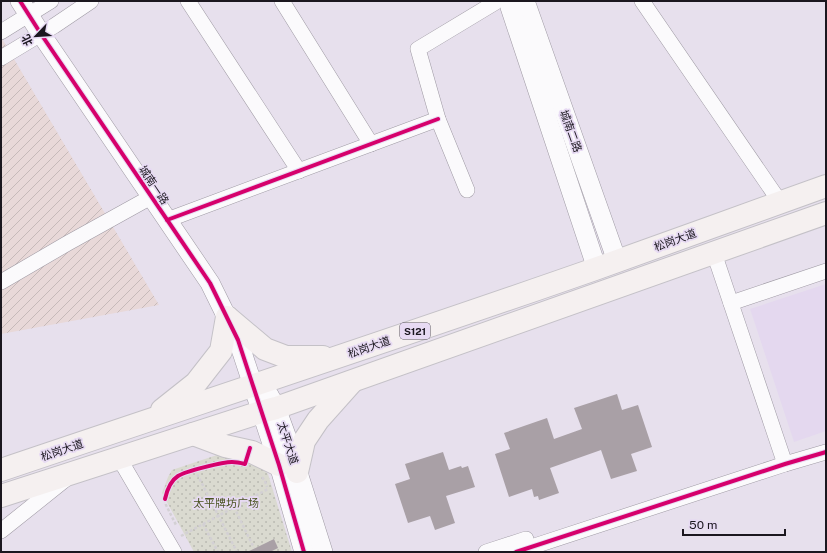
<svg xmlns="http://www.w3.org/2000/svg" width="827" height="553" font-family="'Public Sans','Noto Sans SC',sans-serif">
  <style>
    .built { fill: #e4d8ef }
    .industrial { fill: url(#industrial-furrows) }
    .park { fill: url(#park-dots) }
    .building { fill: #a9a0a6 }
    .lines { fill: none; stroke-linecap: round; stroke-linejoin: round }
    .minor-casing { stroke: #9f9aa4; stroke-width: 16 }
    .tertiary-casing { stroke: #9f9aa4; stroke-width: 20 }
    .primary-casing { stroke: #c4c1c7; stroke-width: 24 }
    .path { stroke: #d3d0d4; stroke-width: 2.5; stroke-dasharray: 3 2; stroke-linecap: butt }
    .minor { stroke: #fbfafc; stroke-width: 15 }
    .tertiary { stroke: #fbfafc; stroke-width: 19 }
    .primary { stroke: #f5f0f0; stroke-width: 22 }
    .cycleway-casing { stroke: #e7daf3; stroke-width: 6 }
    .cycleway { stroke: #d6006c; stroke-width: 4 }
    .labels { text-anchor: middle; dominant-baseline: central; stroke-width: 3.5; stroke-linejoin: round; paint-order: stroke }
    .shield { fill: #e7daf3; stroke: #58525f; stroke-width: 1 }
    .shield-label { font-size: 10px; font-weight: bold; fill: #1b171f }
    .street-label { font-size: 11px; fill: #1b171f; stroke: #e7daf3 }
    .park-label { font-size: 11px; fill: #4a5321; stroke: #e7daf3 }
  </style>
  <defs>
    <pattern id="industrial-furrows" width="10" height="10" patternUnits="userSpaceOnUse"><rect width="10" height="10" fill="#e8d8d8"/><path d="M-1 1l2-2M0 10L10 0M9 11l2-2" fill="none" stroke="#c6b9b9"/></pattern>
    <pattern id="park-dots" width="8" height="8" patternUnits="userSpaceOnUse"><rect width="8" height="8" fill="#dadad0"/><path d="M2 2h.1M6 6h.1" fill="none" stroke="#babab2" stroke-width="1.8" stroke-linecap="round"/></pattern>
  </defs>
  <rect width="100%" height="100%" fill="#e7e0ed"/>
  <path class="built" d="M826,284V431L794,442L750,309Z"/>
  <path class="industrial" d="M1,37L159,305L1,334Z"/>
  <path class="park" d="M220,454L257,461L268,474L292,552H194L162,493L168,477L172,470Z"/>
  <g class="building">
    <path d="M617,394L622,410L638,405L652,447L631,454L637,471L611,479L601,450L550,468L559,493L539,500L538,496L534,497L532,489L509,497L495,454L510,449L504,433L547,418L554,439L582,429L574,408Z"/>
    <path d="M443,452L449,470L461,466L462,468L468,466L475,487L446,496L455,523L435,530L430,516L408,523L395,484L410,479L405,464Z"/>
    <path d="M274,539L278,548L270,552H247Z"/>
  </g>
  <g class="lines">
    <g class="minor-casing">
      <g id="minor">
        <path d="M188,1L299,171"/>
        <path d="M282,1L371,144"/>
        <path d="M642,1L780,202"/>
        <path d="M1,32L51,1"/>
        <path d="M1,58L54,26L91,1"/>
        <path d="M467,190L438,119L418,49L496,2"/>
        <path d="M167,220L438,119"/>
        <path d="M714,253L785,464"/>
        <path d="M1,282L68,243L151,197"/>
        <path d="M731,303L826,271"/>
        <path d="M119,458L174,552"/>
        <path d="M1,531L66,479"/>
        <path d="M486,552L526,539"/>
        <path d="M516,552L785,464L826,452"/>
      </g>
    </g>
    <g class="tertiary-casing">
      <g id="tertiary">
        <path d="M20,1L41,34L210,283L238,340L279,465L304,552"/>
        <path d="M525,1L617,261"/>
        <path d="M510,7L597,269"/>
        <path d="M269,395L276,408L287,438L323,552"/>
      </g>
    </g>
    <g class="primary-casing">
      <g id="primary">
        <path d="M227,317L265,349L286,357H323"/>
        <path d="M162,410L196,383L221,351L227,317"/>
        <path d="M193,434L225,446L252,452L279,465"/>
        <path d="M1,470C199,403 398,338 595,269C672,242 749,213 826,186"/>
        <path d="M297,472L304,441L318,420L351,383"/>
        <path d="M1,496L261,412L276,408L826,213"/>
      </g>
    </g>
    <g class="path">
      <path d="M195,470L237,552"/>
      <path d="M262,477L265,481L267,487"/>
      <path d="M165,499L166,505L176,525"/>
      <path d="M234,507L254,548"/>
      <path d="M203,524L218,552"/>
      <path d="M181,536L268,489"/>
    </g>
    <use href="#minor" class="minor"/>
    <use href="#tertiary" class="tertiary"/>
    <use href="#primary" class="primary"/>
    <g class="cycleway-casing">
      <g id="cycleway">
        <path d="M20,1L41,34L210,283L238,340L279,465L304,552"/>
        <path d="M167,220L438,119"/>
        <path d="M165,499C167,490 170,481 178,476C186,471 223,462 232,462C236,462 241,463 245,464L250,448"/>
        <path d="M516,552L785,464L826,452"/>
      </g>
    </g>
    <use href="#cycleway" class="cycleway"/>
  </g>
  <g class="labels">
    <rect class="shield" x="400" y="323" width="30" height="16" rx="3"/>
    <g class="shield-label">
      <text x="415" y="331">S121</text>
    </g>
    <g class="street-label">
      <text transform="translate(571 131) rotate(70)">城南二路</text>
      <text transform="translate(154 185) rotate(56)">城南一路</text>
      <text transform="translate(675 240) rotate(-20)">松岗大道</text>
      <text transform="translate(369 347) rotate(-19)">松岗大道</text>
      <text transform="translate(288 443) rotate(72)">太平大道</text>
      <text transform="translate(62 450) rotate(-19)">松岗大道</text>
    </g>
    <g class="park-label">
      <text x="226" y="503">太平牌坊广场</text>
    </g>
  </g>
  <rect width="827" height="553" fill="none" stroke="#1b171f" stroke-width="4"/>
  <g transform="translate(36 36) rotate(245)" stroke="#e7daf3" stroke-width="3" paint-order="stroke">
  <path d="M0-3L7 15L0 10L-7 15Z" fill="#1b171f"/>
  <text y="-6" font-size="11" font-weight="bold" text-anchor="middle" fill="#1b171f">北</text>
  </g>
  <path d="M683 529v6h102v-6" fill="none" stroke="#1b171f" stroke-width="2"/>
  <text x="689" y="529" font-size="12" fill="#1b171f" stroke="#e7daf3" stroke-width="3" paint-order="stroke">50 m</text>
</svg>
